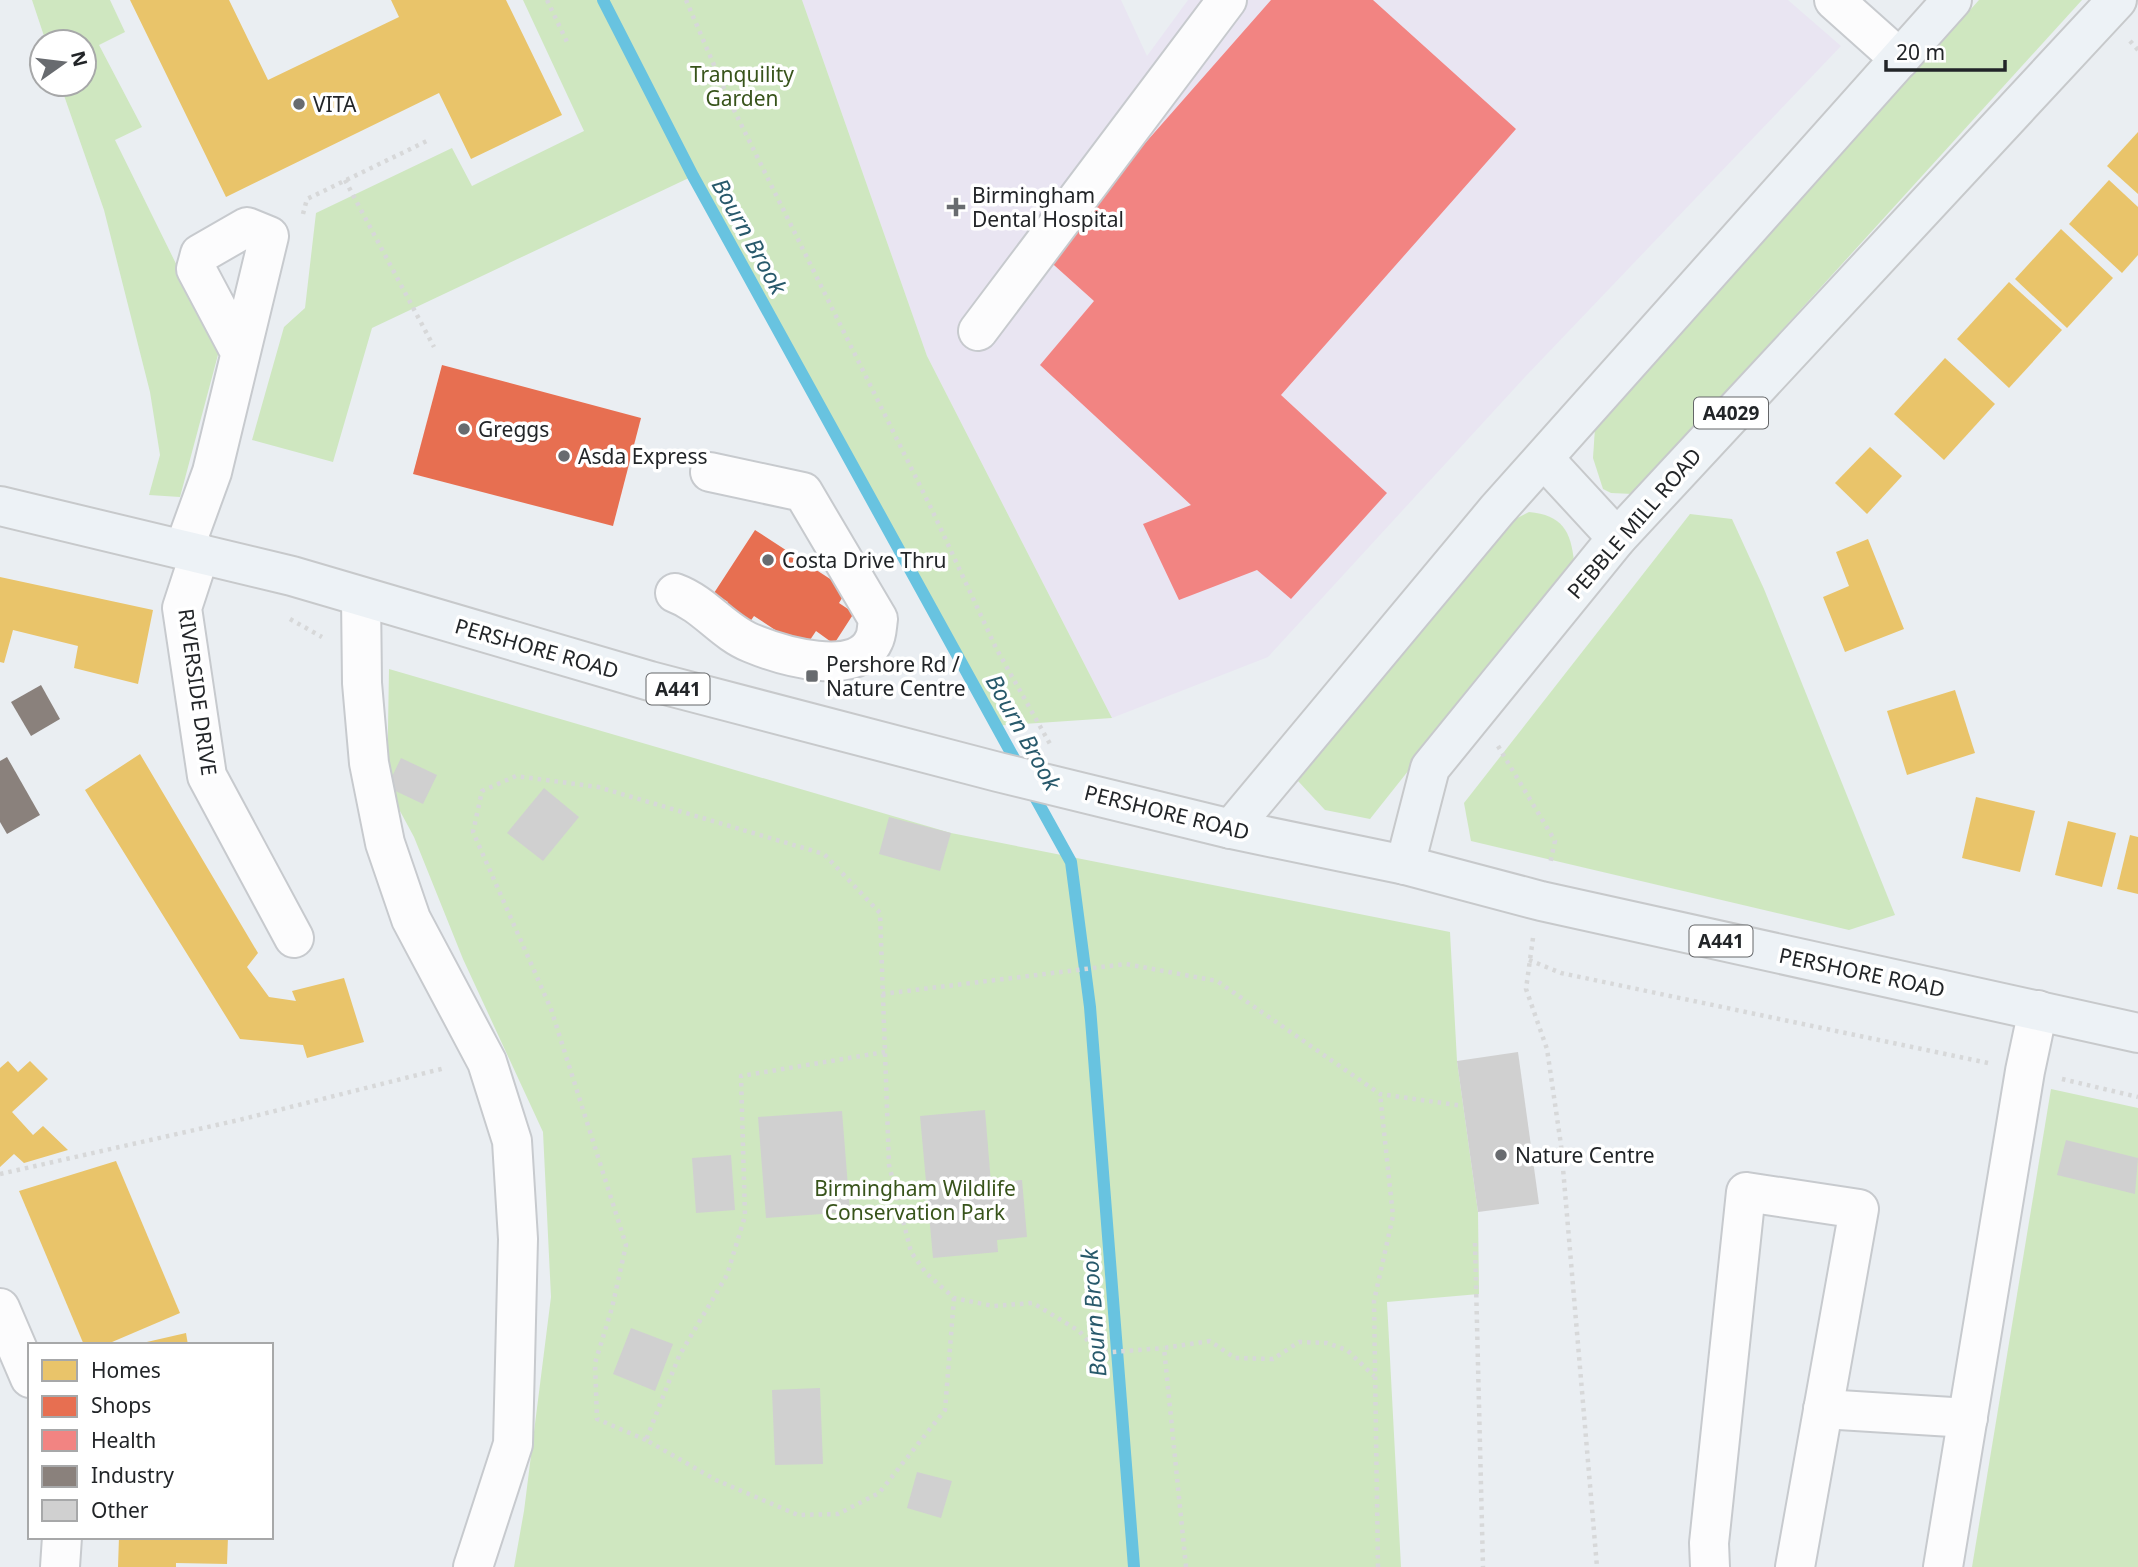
<svg xmlns="http://www.w3.org/2000/svg" width="2138" height="1567" font-family="'Noto Sans',sans-serif">
  <style>
    .medical { fill: #e9e5f2 }
    .green { fill: #cfe7c0 }
    .homes { fill: #e9c46a }
    .shops { fill: #e76f51 }
    .health { fill: #f28482 }
    .industry { fill: #8a817c }
    .lines { fill: none; stroke-linecap: round; stroke-linejoin: round }
    .stream { stroke: #68c3e0; stroke-width: 12 }
    .building { fill: #d0d0d0 }
    .minor-casing { stroke: #c7cace; stroke-width: 42 }
    .major-casing { stroke: #c7c9cb; stroke-width: 42 }
    .path { stroke: #d7d8d9; stroke-width: 4.5; stroke-dasharray: 3.5 5; stroke-linecap: butt }
    .minor { stroke: #fcfcfd; stroke-width: 38 }
    .major { stroke: #edf2f6; stroke-width: 38 }
    .poi-dot { fill: #686b6f; stroke: #fff; stroke-width: 2.5 }
    .labels { text-anchor: middle; dominant-baseline: central; stroke-width: 7; stroke-linejoin: round; paint-order: stroke }
    .shield { fill: #fff; stroke: #646668; stroke-width: 2 }
    .shield-label { font-size: 19px; font-weight: bold; fill: #222528 }
    .park-label { font-size: 21px; fill: #38541b; stroke: #fff }
    .poi-label { font-size: 21px; fill: #222528; stroke: #fff; text-anchor: start }
    .street-label { font-size: 21px; fill: #222528; stroke: #fff }
    .water-label { font-size: 23px; font-style: italic; fill: #28596b; stroke: #fff }
  </style>
  <rect width="100%" height="100%" fill="#eaeef2"/>
  <path class="medical" d="M802,0H1121L1147,56L1188,0H1788L1841,46L1525,377L1268,657L1112,718L927,356Z"/>
  <g class="green">
    <path d="M32,0H110L125,32L99,45L142,127L115,140L219,351L180,497L149,495L160,455L150,392L104,210L60,84H84V42H46Z"/>
    <path d="M523,0H802L927,356L1112,718L993,726L693,176L372,328L333,462L252,440L284,327L305,308L316,213L452,148L472,186L584,131Z"/>
    <path d="M1979,0H2082L1633,494L1611,493L1603,489L1593,458L1595,428Z"/>
    <path d="M1529,512C1562,515 1571,531 1574,562L1370,819L1325,810L1298,781L1504,525Z"/>
    <path d="M1690,514L1732,519L1764,589L1895,915L1849,930L1471,841L1464,803Z"/>
    <path d="M389,669L951,833L1450,932L1457,1061L1478,1212L1479,1294L1387,1302L1401,1567H514L524,1511L551,1297L543,1132L463,959L414,837L387,787Z"/>
    <path d="M2051,1089L2138,1108V1567H1972Z"/>
  </g>
  <g class="homes">
    <path d="M130,0H229L268,80L399,17L391,0H506L562,115L471,159L439,93L226,197Z"/>
    <path d="M2138,132V194L2107,166Z"/>
    <path d="M2109,180L2138,207V255L2122,273L2069,224Z"/>
    <path d="M2061,229L2113,278L2067,328L2015,279Z"/>
    <path d="M2009,282L2062,330L2009,388L1957,339Z"/>
    <path d="M1945,358L1995,404L1944,460L1894,414Z"/>
    <path d="M1870,447L1902,476L1867,514L1835,483Z"/>
    <path d="M1868,539L1904,629L1845,652L1823,597L1849,586L1836,552Z"/>
    <path d="M0,577L153,610L138,684L74,668L78,646L13,630L4,663L0,662Z"/>
    <path d="M1955,690L1975,753L1907,775L1887,711Z"/>
    <path d="M140,754L258,953L247,967L269,997L296,1001L292,991L344,978L364,1042L307,1058L303,1045L240,1039L85,790Z"/>
    <path d="M1976,797L2035,811L2020,872L1962,858Z"/>
    <path d="M2068,821L2116,833L2102,887L2055,875Z"/>
    <path d="M2130,835L2138,837V894L2117,889Z"/>
    <path d="M8,1061L18,1072L30,1061L48,1079L12,1112L33,1135L43,1126L68,1150L24,1163L14,1154L0,1167V1068Z"/>
    <path d="M116,1161L180,1313L105,1345H84L19,1191Z"/>
    <path d="M186,1333L188,1345H138V1344Z"/>
    <path d="M119,1537H228L227,1564L176,1563V1567H118Z"/>
  </g>
  <g class="shops">
    <path d="M442,365L641,418L613,526L413,474Z"/>
    <path d="M755,530L847,590L839,603L854,613L834,644L816,631L804,649L754,616L745,629L721,614L728,602L714,593Z"/>
  </g>
  <path class="health" d="M1271,0H1373L1516,129L1281,395L1387,493L1291,599L1257,570L1179,600L1143,524L1191,505L1040,365L1094,301L1045,257Z"/>
  <g class="industry">
    <path d="M41,685L60,719L31,736L11,702Z"/>
    <path d="M7,757L40,815L7,834L0,822V761Z"/>
  </g>
  <g class="lines">
    <g class="stream">
      <path d="M603,0L693,176L1020,769"/>
      <path d="M1030,788L1071,862L1090,1007L1134,1567"/>
    </g>
  </g>
  <g class="building">
    <path d="M401,758L437,775L423,804L387,787Z"/>
    <path d="M544,788L579,817L543,861L507,833Z"/>
    <path d="M889,817L951,833L940,871L879,854Z"/>
    <path d="M1518,1052L1539,1204L1478,1212L1457,1061Z"/>
    <path d="M985,1110L991,1183L1022,1180L1027,1237L997,1240L998,1252L933,1258L920,1116Z"/>
    <path d="M842,1111L850,1212L766,1218L758,1117Z"/>
    <path d="M2066,1140L2138,1158L2135,1194L2057,1175Z"/>
    <path d="M731,1155L735,1210L696,1213L692,1158Z"/>
    <path d="M631,1328L673,1344L655,1391L613,1374Z"/>
    <path d="M820,1388L823,1464L775,1465L772,1390Z"/>
    <path d="M917,1472L952,1481L941,1518L907,1508Z"/>
  </g>
  <g class="lines">
    <g class="minor-casing">
      <g id="minor">
        <path d="M1834,0L1900,59"/>
        <path d="M978,331L1227,0"/>
        <path d="M184,549L212,472L269,236L247,227L200,254L196,269L240,352"/>
        <path d="M200,553L182,608L207,776L294,938"/>
        <path d="M675,593C705,604 723,632 751,643C780,655 857,679 874,640C877,635 877,625 878,619L803,492L710,472"/>
        <path d="M361,597L362,683L369,763L385,843L411,919L487,1062L512,1141L518,1239L513,1444L473,1567"/>
        <path d="M0,1308L30,1378"/>
        <path d="M1823,1409L1968,1418"/>
        <path d="M60,1567L62,1537"/>
        <path d="M1710,1567L1709,1543L1746,1192L1859,1209L1795,1567"/>
        <path d="M1943,1567L2025,1071L2038,1010"/>
      </g>
    </g>
    <g class="major-casing">
      <g id="major">
        <path d="M1545,460L1617,538"/>
        <path d="M0,506L292,576L650,681L998,772L1231,829L1405,865L1541,901L2138,1033"/>
        <path d="M1231,829L1497,510L1952,0"/>
        <path d="M1405,865L1430,768L1617,538L2117,0"/>
      </g>
    </g>
    <g class="path">
      <path d="M547,0L567,42"/>
      <path d="M686,0L729,100L932,510L996,648L1050,744"/>
      <path d="M2130,41L2138,50"/>
      <path d="M345,180L434,347"/>
      <path d="M303,214L307,199L429,140"/>
      <path d="M290,619L322,637"/>
      <path d="M1498,746L1555,841L1550,864"/>
      <path d="M1533,938L1526,989L1547,1049L1561,1145L1597,1567"/>
      <path d="M1529,960L1561,973L1988,1063"/>
      <path d="M882,994L1126,964L1217,981L1380,1094L1463,1106"/>
      <path d="M885,1052L741,1076L745,1216L727,1275L679,1356L646,1440L716,1480L798,1515L838,1514L879,1493L945,1410L954,1298"/>
      <path d="M2062,1079L2138,1097"/>
      <path d="M0,1174L239,1120L445,1068"/>
      <path d="M1475,1243L1483,1567"/>
      <path d="M646,1440L597,1419L595,1363L612,1308L626,1245L551,1009L473,832L482,791L516,776L598,787L824,854L880,913L889,1165L911,1252L926,1273L954,1298L993,1306L1033,1303L1079,1331L1099,1353L1164,1348"/>
      <path d="M1186,1567L1164,1348L1210,1341L1235,1358L1273,1359L1299,1342L1327,1343L1347,1350L1374,1376"/>
      <path d="M1378,1567L1374,1301L1393,1216L1380,1094"/>
    </g>
    <use href="#minor" class="minor"/>
    <use href="#major" class="major"/>
  </g>
  <g class="poi-dot">
    <circle cx="299" cy="104" r="7"/>
    <path d="M952.5 196.5h7v7h7v7h-7v7h-7v-7h-7v-7h7z"/>
    <circle cx="464" cy="429" r="7"/>
    <circle cx="564" cy="456" r="7"/>
    <circle cx="768" cy="560" r="7"/>
    <rect x="805" y="669" width="14" height="14" rx="3.5"/>
    <circle cx="1501" cy="1155" r="7"/>
  </g>
  <g class="labels">
    <g class="shield">
      <rect x="1694" y="397.5" width="74" height="31" rx="5"/>
      <rect x="646.5" y="673.5" width="63" height="31" rx="5"/>
      <rect x="1689.5" y="925.5" width="63" height="31" rx="5"/>
    </g>
    <g class="shield-label">
      <text x="1731" y="413">A4029</text>
      <text x="678" y="689">A441</text>
      <text x="1721" y="941">A441</text>
    </g>
    <g class="park-label">
      <text x="742" y="74">Tranquility<tspan x="742" dy="24">Garden</tspan></text>
      <text x="915" y="1188">Birmingham Wildlife<tspan x="915" dy="24">Conservation Park</tspan></text>
    </g>
    <g class="poi-label">
      <text x="313" y="104">VITA</text>
      <text x="972" y="195">Birmingham<tspan x="972" dy="24">Dental Hospital</tspan></text>
      <text x="478" y="429">Greggs</text>
      <text x="578" y="456">Asda Express</text>
      <text x="782" y="560">Costa Drive Thru</text>
      <text x="826" y="664">Pershore Rd /<tspan x="826" dy="24">Nature Centre</tspan></text>
      <text x="1515" y="1155">Nature Centre</text>
    </g>
    <g class="street-label">
      <text transform="translate(1634 523) rotate(-49)">PEBBLE MILL ROAD</text>
      <text transform="translate(537 648) rotate(16)">PERSHORE ROAD</text>
      <text transform="translate(198 692) rotate(82)">RIVERSIDE DRIVE</text>
      <text transform="translate(1167 812) rotate(14)">PERSHORE ROAD</text>
      <text transform="translate(1862 972) rotate(12)">PERSHORE ROAD</text>
    </g>
    <g class="water-label">
      <text transform="translate(750 236) rotate(61)">Bourn Brook</text>
      <text transform="translate(1024 732) rotate(61)">Bourn Brook</text>
      <text transform="translate(1093 1313) rotate(-94)">Bourn Brook</text>
    </g>
  </g>
  <rect x="28" y="1343" width="245" height="196" fill="#ffffff" stroke="#a7a8a9" stroke-width="2"/>
  <rect x="42" y="1360" width="35" height="21" fill="#e9c46a" stroke="#a7a8a9" stroke-width="2"/>
  <text x="91" y="1378" font-size="21" fill="#222528">Homes</text>
  <rect x="42" y="1396" width="35" height="21" fill="#e76f51" stroke="#a7a8a9" stroke-width="2"/>
  <text x="91" y="1413" font-size="21" fill="#222528">Shops</text>
  <rect x="42" y="1430" width="35" height="21" fill="#f28482" stroke="#a7a8a9" stroke-width="2"/>
  <text x="91" y="1448" font-size="21" fill="#222528">Health</text>
  <rect x="42" y="1466" width="35" height="21" fill="#8a817c" stroke="#a7a8a9" stroke-width="2"/>
  <text x="91" y="1483" font-size="21" fill="#222528">Industry</text>
  <rect x="42" y="1500" width="35" height="21" fill="#d0d0d0" stroke="#a7a8a9" stroke-width="2"/>
  <text x="91" y="1518" font-size="21" fill="#222528">Other</text>
  <g transform="translate(63 63) rotate(76)"><circle r="33" fill="#ffffff" stroke="#a7a8a9" stroke-width="2"/>
  <path d="M0-5L12 26L0 18L-12 26Z" fill="#686b6f"/>
  <text y="-10" font-size="19" font-weight="bold" text-anchor="middle" fill="#222528">N</text>
  </g>
  <path d="M1886 60v10h119v-10" fill="none" stroke="#222528" stroke-width="3.5"/>
  <text x="1896" y="60" font-size="21" fill="#222528" stroke="#ffffff" stroke-width="5" paint-order="stroke">20 m</text>
</svg>
